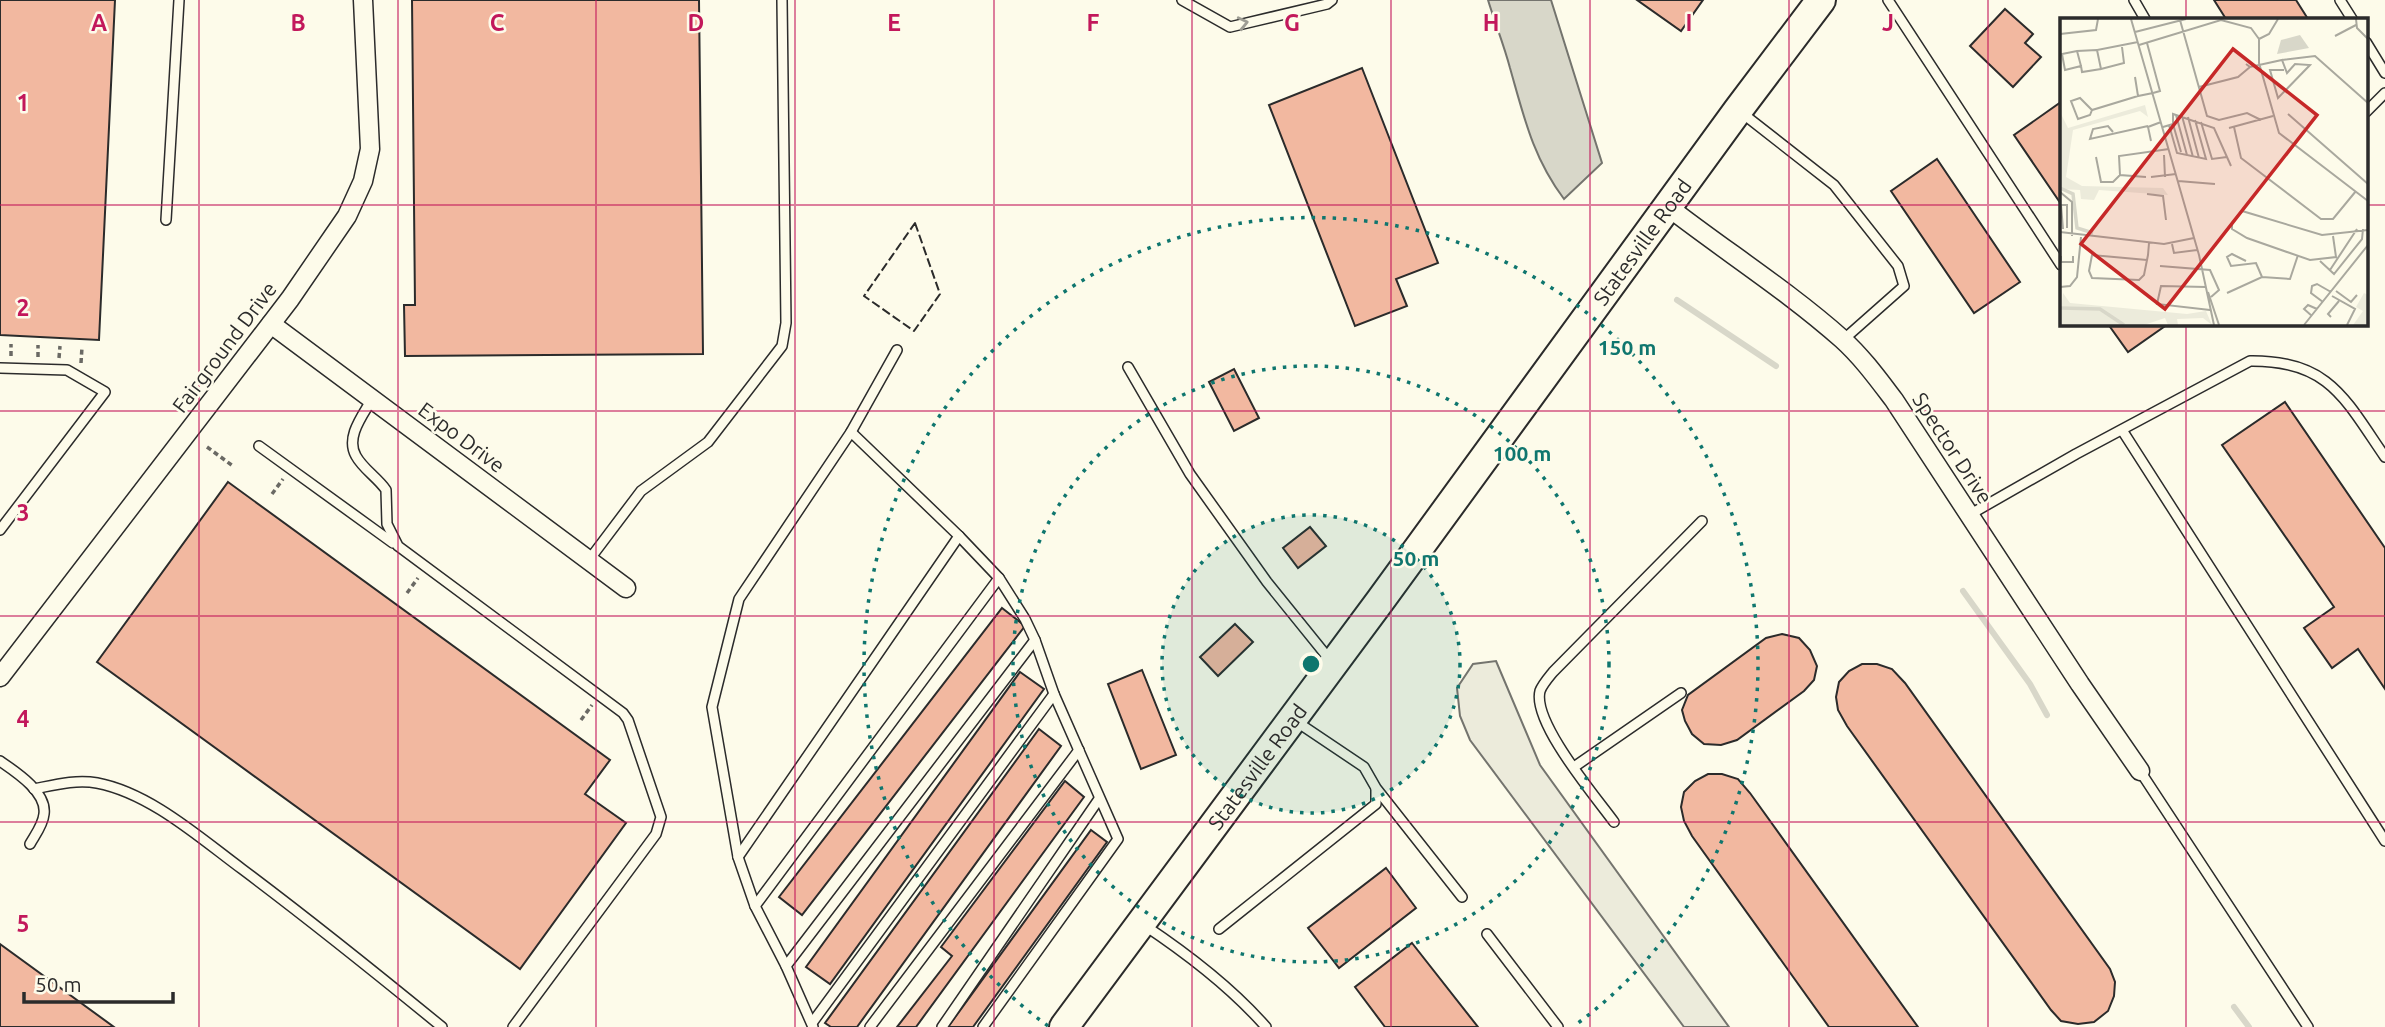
<svg xmlns="http://www.w3.org/2000/svg" width="2385" height="1027" font-family="Ubuntu,sans-serif">
  <style>
    .green { fill: #ecebdb; stroke: #74746e; stroke-width: 2 }
    .water { fill: #d8d7c9; stroke: #74746e; stroke-width: 2 }
    .lines { fill: none; stroke-linecap: round; stroke-linejoin: round }
    .stream { stroke: #d8d7c9; stroke-width: 6 }
    .building { fill: #f2b8a0; stroke: #2b2b2b; stroke-width: 2 }
    .lane-casing { stroke: #2b2b2b; stroke-width: 12 }
    .street-casing { stroke: #2b2b2b; stroke-width: 21 }
    .primary-casing { stroke: #2b2b2b; stroke-width: 32 }
    .path { stroke: #6a6964; stroke-width: 3.5; stroke-dasharray: 5 3.5; stroke-linecap: butt }
    .lane { stroke: #fdfbea; stroke-width: 9 }
    .street { stroke: #fdfbea; stroke-width: 18 }
    .primary { stroke: #fdfbea; stroke-width: 28 }
    .fence { stroke: #2b2b2b; stroke-width: 2; stroke-dasharray: 9 3.5; stroke-linecap: butt }
    .oneway { stroke: #9e9d94 }
    .grid { fill: none; stroke: #c2185b; stroke-width: 2; stroke-opacity: 0.55 }
    .ring { fill: none; stroke: #0f766e; stroke-width: 3.5; stroke-dasharray: 3.5 7 }
    .labels { text-anchor: middle; dominant-baseline: central; stroke-width: 5; stroke-linejoin: round; paint-order: stroke }
    .street-label { font-size: 21px; fill: #2b2b2b; stroke: #fdfbea }
    .inset-river { fill: none; stroke: #d8d7c9; stroke-width: 3.5 }
    .inset-road { fill: none; stroke: #a9a89e; stroke-width: 2 }
    .view { fill: #c62828; fill-opacity: 0.15; stroke: #c62828; stroke-width: 3.5 }
    .inset-edge { fill: none; stroke: #2b2b2b; stroke-width: 3.5 }
    .grid-label { font-size: 23px; text-anchor: middle; font-weight: bold; fill: #c2185b; stroke: #fdfbea; stroke-width: 5; stroke-linejoin: round; paint-order: stroke }
    .centre { fill: #0f766e; stroke: #fdfbea; stroke-width: 3.5 }
    .ring-label { font-size: 21px; text-anchor: middle; font-weight: bold; fill: #0f766e; stroke: #fdfbea; stroke-width: 5; stroke-linejoin: round; paint-order: stroke }
  </style>
  <rect width="100%" height="100%" fill="#fdfbea"/>
  <path class="green" d="M1496,661L1540,765L1729,1027H1684L1470,740L1460,716L1457,688L1473,664Z"/>
  <path class="water" d="M1488,0H1551L1602,163L1564,199C1533,158 1524,117 1510,68C1504,45 1495,23 1488,0Z"/>
  <g class="lines">
    <g class="stream">
      <path d="M1677,300L1776,366"/>
      <path d="M1963,591L2030,684L2047,715"/>
      <path d="M2234,1007L2249,1027"/>
    </g>
  </g>
  <g class="building">
    <path d="M0,0H115L99,340L0,335Z"/>
    <path d="M412,0H699L703,354L405,356L404,305H415Z"/>
    <path d="M1637,0H1703L1681,31Z"/>
    <path d="M2214,0H2296L2308,19H2226Z"/>
    <path d="M2005,9L2033,34L2025,43L2041,57L2013,87L1970,46Z"/>
    <path d="M1362,68L1438,263L1396,279L1407,306L1355,326L1269,105Z"/>
    <path d="M2061,102V204L2014,135Z"/>
    <path d="M1937,159L2020,282L1974,313L1891,191Z"/>
    <path d="M2108,324H2168L2128,352Z"/>
    <path d="M1234,369L1259,418L1234,431L1209,382Z"/>
    <path d="M2285,402L2385,548V689L2358,649L2332,668L2304,628L2334,607L2222,445Z"/>
    <path d="M228,482L610,760L585,794L626,823L520,969L97,662Z"/>
    <path d="M1310,527L1326,546L1298,568L1283,548Z"/>
    <path d="M1002,608L1025,626L802,915L779,897Z"/>
    <path d="M1235,624L1253,642L1218,676L1200,657Z"/>
    <path d="M1782,634L1799,638L1810,650L1817,666L1814,680L1804,691L1737,740L1721,745L1704,744L1692,734L1685,721L1682,710L1688,695L1766,638Z"/>
    <path d="M1862,664H1877L1892,669L1905,683L2110,969L2115,982L2114,996L2108,1011L2094,1022L2078,1024L2061,1021L2051,1010L1847,726L1838,710L1836,697L1839,682L1849,671Z"/>
    <path d="M1142,670L1176,755L1141,769L1108,684Z"/>
    <path d="M1020,672L1044,689L830,984L806,967Z"/>
    <path d="M1039,729L1061,746L857,1027H831L825,1023Z"/>
    <path d="M1708,774H1722L1738,779L1750,793L1918,1027H1829L1692,836L1684,821L1681,807L1684,792L1695,781Z"/>
    <path d="M1065,781L1084,797L916,1027H897L952,956L941,947Z"/>
    <path d="M1091,830L1107,842L973,1027H948Z"/>
    <path d="M1386,868L1416,908L1339,968L1308,928Z"/>
    <path d="M1412,943L1478,1027H1385L1355,987Z"/>
    <path d="M0,944L114,1027H0Z"/>
  </g>
  <g class="lines">
    <g class="lane-casing">
      <g id="lane">
        <path d="M1182,0L1230,27L1327,4L1332,0"/>
        <path d="M1888,0L2061,265"/>
        <path d="M2134,0L2145,19"/>
        <path d="M2340,0L2352,19"/>
        <path d="M2366,42L2385,73"/>
        <path d="M2366,112L2385,93"/>
        <path d="M1742,113L1834,185L1898,266L1904,286L1843,340"/>
        <path d="M166,220L179,0"/>
        <path d="M1128,367L1190,474L1267,582L1330,660"/>
        <path d="M0,368L67,370L105,392L0,530"/>
        <path d="M372,399C363,415 345,437 356,456C363,469 378,478 386,490L387,524L398,546L623,713L628,720L661,817L656,834L513,1027"/>
        <path d="M2122,430L2385,841"/>
        <path d="M259,446L393,543"/>
        <path d="M1969,515L2076,454L2250,361C2329,360 2345,399 2385,457"/>
        <path d="M959,536L999,578"/>
        <path d="M589,560L641,491L708,442L782,346L786,323L782,0"/>
        <path d="M1294,720L1364,767L1376,788L1462,897"/>
        <path d="M0,761C16,772 47,792 44,814C43,825 35,835 30,844"/>
        <path d="M1574,767L1681,693"/>
        <path d="M2140,771L2308,1027"/>
        <path d="M34,789C54,785 76,779 97,783C150,793 200,838 242,869C310,920 376,973 442,1027"/>
        <path d="M1614,822C1595,796 1532,722 1540,691C1542,685 1549,677 1553,672L1702,521"/>
        <path d="M738,857L959,536L851,432"/>
        <path d="M755,906L999,578L1025,619L1035,640L1054,694L1118,839L983,1027"/>
        <path d="M1144,925C1189,955 1231,987 1266,1027"/>
        <path d="M1219,929L1376,804V789"/>
        <path d="M1487,934L1558,1027"/>
        <path d="M786,966L1035,640"/>
        <path d="M812,1023L1054,694"/>
        <path d="M813,1027L786,966L755,906L738,857L712,707L739,599L851,432L897,350"/>
        <path d="M870,1027L1079,750"/>
        <path d="M942,1027L1099,799"/>
      </g>
    </g>
    <g class="street-casing">
      <g id="street">
        <path d="M1667,206C1725,251 1788,291 1842,339C1862,357 1878,379 1894,400L2080,684L2140,771"/>
        <path d="M271,324L626,588"/>
        <path d="M0,677L290,299L347,216L363,181L370,149L363,0"/>
      </g>
    </g>
    <g class="primary-casing">
      <g id="primary">
        <path id="s1" d="M1064,1027L1380,601L1738,110L1821,0"/>
      </g>
    </g>
    <g class="path">
      <path d="M11,356V344"/>
      <path d="M38,357V345"/>
      <path d="M59,358L60,346"/>
      <path d="M81,363L82,347"/>
      <path d="M207,447L233,466"/>
      <path d="M272,494L283,479"/>
      <path d="M407,593L418,578"/>
      <path d="M581,720L592,705"/>
    </g>
    <use href="#lane" class="lane"/>
    <use href="#street" class="street"/>
    <use href="#primary" class="primary"/>
    <path class="fence" d="M915,223L940,294L914,331L864,296Z"/>
  </g>
  <defs><path id="oneway-chevron" d="M-2-3.5L2.5 0L-2 3.5" fill="none" stroke-width="1.6" stroke-linecap="round" stroke-linejoin="round" transform="scale(1.75)"/></defs>
  <use class="oneway" href="#oneway-chevron" transform="translate(1243 23) rotate(-13)"/>
  <path class="grid" d="M199,0V1027M398,0V1027M596,0V1027M795,0V1027M994,0V1027M1192,0V1027M1391,0V1027M1590,0V1027M1789,0V1027M1988,0V1027M2186,0V19M0,205H2061M2366,205H2385M2186,324V1027M0,411H2385M0,616H2385M0,822H2385"/>
  <circle cx="1311" cy="664" r="149" fill="#0f766e" fill-opacity=".12"/>
  <g class="ring">
    <circle cx="1311" cy="664" r="149"/>
    <circle cx="1311" cy="664" r="298"/>
    <path d="M1048 1026A447 447 0 1 1 1574 1026"/>
  </g>
  <g class="labels">
    <g class="street-label">
      <text stroke="none"><textPath href="#s1" startOffset="975">Statesville Road</textPath></text>
      <text transform="translate(224 347) rotate(-53)">Fairground Drive</text>
      <text transform="translate(462 437) rotate(37)">Expo Drive</text>
      <text transform="translate(1953 448) rotate(57)">Spector Drive</text>
      <text stroke="none"><textPath href="#s1" startOffset="324">Statesville Road</textPath></text>
    </g>
  </g>
  <g transform="translate(2060 18)">
    <rect width="308" height="308" fill="#fdfbea"/>
    <path d="M85,87L88,99L80,93L13,112L6,159L22,168L103,170L108,177L39,172L34,182L21,181L20,172L0,171V94L8,110ZM3,275L10,285L127,296L146,293L152,307L143,300L117,301L118,307H108L105,300L84,307H0ZM304,275L308,277V307H293L303,293L296,289Z" fill="#ecebdb"/>
    <path d="M240,17L249,30L217,36L221,22Z" fill="#d8d7c9"/>
    <path class="inset-river" d="M0,170L13,176L17,210L33,215M0,290L40,291L64,307"/>
    <path class="inset-road" d="M71,1L139,237L154,307M296,1L297,10L308,21M120,2L147,98L159,102L187,95L201,102M75,14L126,1M0,16L36,12L38,1M275,18L296,7M199,21L209,16L218,1M87,25L100,73L93,75M79,27L161,2L191,10L199,21V45L219,115L308,183M62,29L64,45L41,51L37,32L78,24M17,33L21,48L5,52L2,36L17,33L37,32M222,42L255,38L308,85M186,46L190,49L222,42L227,55L235,46L250,47L218,80L210,52H224M21,48L22,54L41,51M75,59L78,78L93,75M139,69L178,59L190,49M32,92L30,97L18,101L11,83L20,80L32,92L78,78M228,96L308,166M116,97L127,137M122,98L133,139M128,99L139,140M141,104L152,141L167,139M113,106L121,134M109,107L117,135L146,141L135,102M103,109L113,106V96L154,110L171,148M174,109L181,140L261,201H273L296,173M169,110L213,98M53,114L48,108L33,111L30,121L88,108M91,123L88,109L101,104M104,137L105,159M36,139L41,164H53L60,157M86,159L60,157L59,138L109,131M91,159L116,156M118,163L155,166M0,174L12,184V218M87,176L103,178L106,202M3,211L1,187H7V210M0,214L104,226L134,220M273,218L276,239L250,242L187,220L172,211V205L182,193L262,217L308,212M112,226L114,235L137,232M1,238V244H13V238M87,242L32,237L29,253L32,260L79,262L84,257L88,237L89,225M186,243L172,236L167,239L171,248L196,245L202,259M260,243L274,256L302,221L303,211M100,248L150,252L159,272L151,279M270,252L297,211M0,269L10,268L17,259L21,219M146,269L101,268L97,286L150,292M276,273L291,284L297,277M148,274L159,307M167,275L202,259L230,261L238,237M272,278L295,291L287,307M263,284L251,275L252,268L257,266L271,274M252,298L244,291L248,287L257,291M271,299L268,296L279,283M244,307L308,227"/>
    <path class="view" d="M173,31L257,97L105,291L21,226Z"/>
    <rect width="308" height="308" class="inset-edge"/>
  </g>
  <g class="grid-label">
    <text x="99" y="31">A</text>
    <text x="298" y="31">B</text>
    <text x="497" y="31">C</text>
    <text x="696" y="31">D</text>
    <text x="894" y="31">E</text>
    <text x="1093" y="31">F</text>
    <text x="1292" y="31">G</text>
    <text x="1491" y="31">H</text>
    <text x="1689" y="31">I</text>
    <text x="1888" y="31">J</text>
    <text x="23" y="111">1</text>
    <text x="23" y="316">2</text>
    <text x="23" y="521">3</text>
    <text x="23" y="727">4</text>
    <text x="23" y="932">5</text>
  </g>
  <circle cx="1311" cy="664" r="10" class="centre"/>
  <g class="ring-label">
    <text x="1627" y="355">150 m</text>
    <text x="1522" y="461">100 m</text>
    <text x="1416" y="566">50 m</text>
  </g>
  <path d="M24 992v10h149v-10" fill="none" stroke="#2b2b2b" stroke-width="3.5"/>
  <text x="35" y="992" font-size="21" fill="#2b2b2b" stroke="#fdfbea" stroke-width="5" paint-order="stroke">50 m</text>
</svg>
